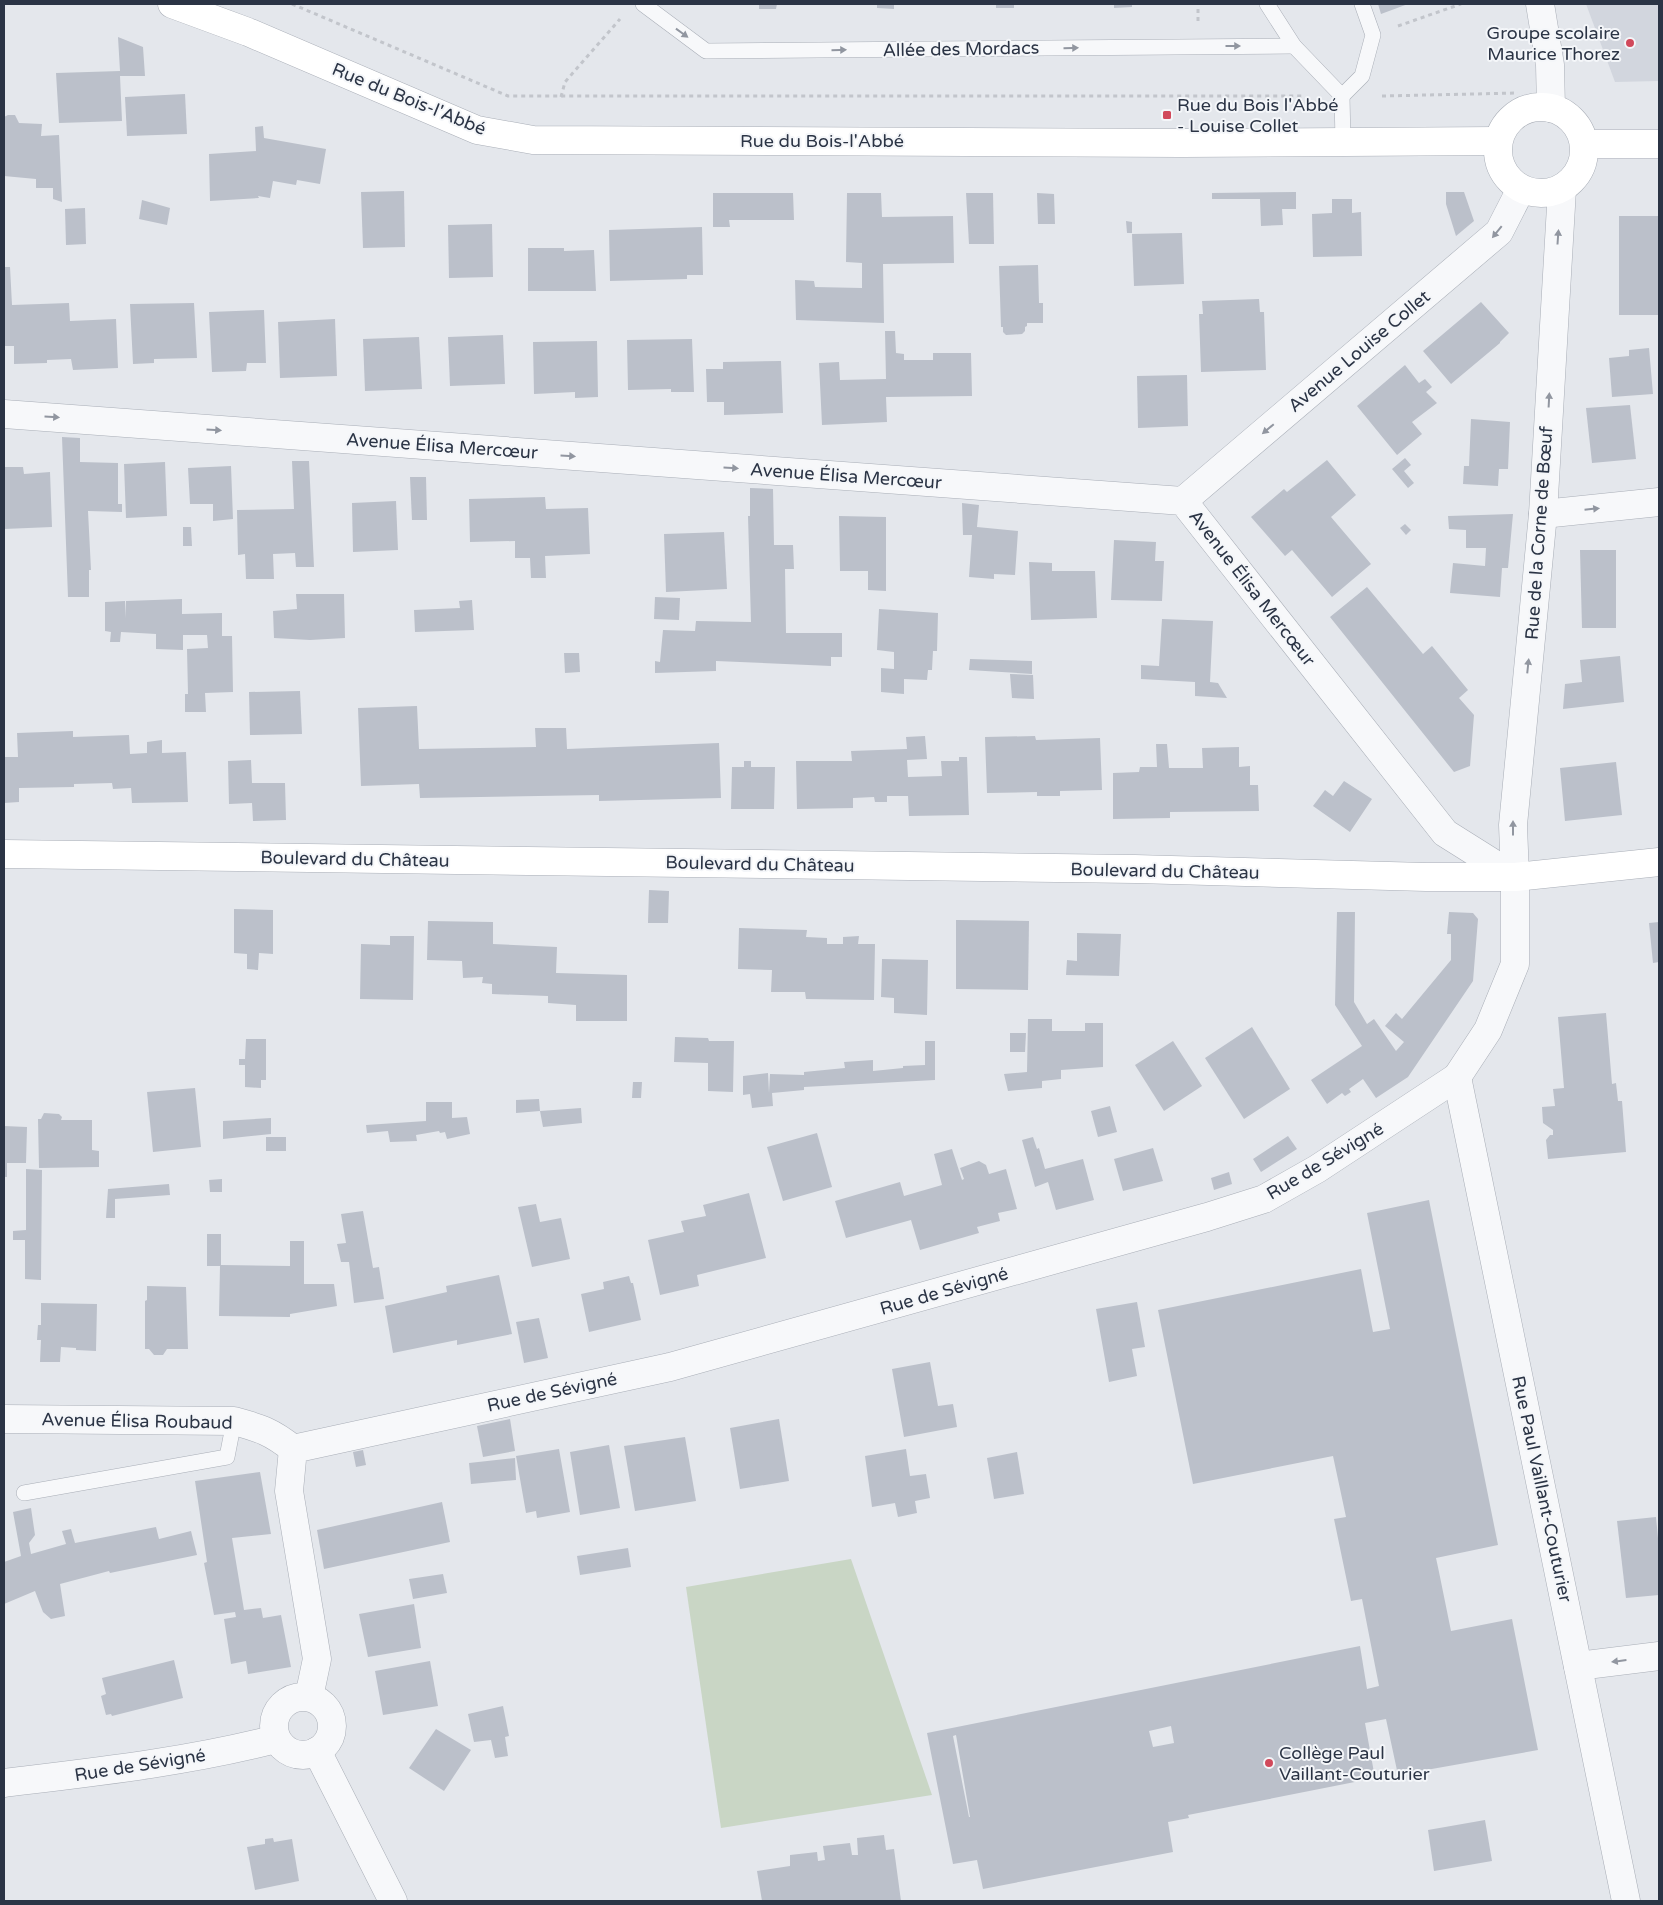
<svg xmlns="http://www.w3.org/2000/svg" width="1663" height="1905" font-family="'Varela Round',sans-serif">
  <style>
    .built { fill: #d2d6de }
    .green { fill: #c9d6c5 }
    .building { fill: #bbc0ca; fill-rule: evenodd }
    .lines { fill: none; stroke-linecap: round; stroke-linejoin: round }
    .lane-casing { stroke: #a9aeb7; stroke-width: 16 }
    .street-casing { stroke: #a9aeb7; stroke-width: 29 }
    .secondary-casing { stroke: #a9aeb7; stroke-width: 29 }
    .path { stroke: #c2c5cb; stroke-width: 3; stroke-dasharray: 4 4; stroke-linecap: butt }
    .lane { stroke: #f7f8fa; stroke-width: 15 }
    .street { stroke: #f7f8fa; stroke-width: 28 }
    .secondary { stroke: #fff; stroke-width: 28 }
    .oneway { fill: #9196a0 }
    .poi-dot { fill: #d1495b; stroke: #f4f6f9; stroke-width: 2 }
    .labels { text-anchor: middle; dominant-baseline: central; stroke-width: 4; stroke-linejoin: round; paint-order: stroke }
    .poi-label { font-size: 18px; fill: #2b3445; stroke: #f4f6f9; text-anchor: start }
    .street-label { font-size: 18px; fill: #2b3445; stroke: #f4f6f9 }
  </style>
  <rect width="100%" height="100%" fill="#e4e7ec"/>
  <path class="built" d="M1586,4H1659V81L1615,82Z"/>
  <path class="green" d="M851,1559L932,1795L721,1828L686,1587Z"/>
  <g class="building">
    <path d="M759,4H777L776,9H759Z"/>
    <path d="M877,4H894V9L877,8Z"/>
    <rect x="996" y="4" width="18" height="4"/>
    <path d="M1114,4H1132V7L1114,8Z"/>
    <path d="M1378,4H1408L1381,14Z"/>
    <path d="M118,37L143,47L145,76H120L122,121L59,123L56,73L120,71Z"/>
    <path d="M185,94L187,134L127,136L125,97Z"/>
    <path d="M8,115H15L19,123L42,124L41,136L59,135L62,202L53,199V188H36V179L4,176V117Z"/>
    <path d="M263,126L264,138L326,149L320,184L297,180L296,185L273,181L270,198L258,196L259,198L210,201L209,154L256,151L255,127Z"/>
    <path d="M404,191L405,247L363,248L361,192Z"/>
    <path d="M1296,192V209H1282L1283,225L1261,226L1260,199H1212V193Z"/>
    <path d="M1446,192H1464L1474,221L1456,236L1446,204Z"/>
    <path d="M713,193H793L794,220H729L730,227H713Z"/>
    <path d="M847,193H881L882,217L953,216L954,263L883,264L884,323L796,320L795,280L814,281L815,287L862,288V263L846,262Z"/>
    <path d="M966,193H993L994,244H969Z"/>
    <path d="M1037,193L1054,194L1055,224H1038Z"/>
    <path d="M1332,199H1352V213L1361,212L1362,256L1313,257L1312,214L1332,213Z"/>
    <path d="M142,200L170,208L167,225L139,219Z"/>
    <path d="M85,208L86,244L66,245L65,209Z"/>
    <rect x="1619" y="216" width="40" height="99"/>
    <path d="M1126,221L1132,222V233H1127Z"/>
    <path d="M492,224L493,277L449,278L448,225Z"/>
    <path d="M702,227L703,275H687V279L610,281L609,230Z"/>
    <path d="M1182,233L1184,284L1134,286L1132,234Z"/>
    <path d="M528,248H564V251L594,250L596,291H528Z"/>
    <path d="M1038,265L1039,303H1043V323H1027V326L1025,327V331L1022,334L1006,335L1003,332V327H1001L999,266Z"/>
    <path d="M4,267H10L12,305L69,303L70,321L116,319L118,368L73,370L71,359L47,360V363L14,364V346H4Z"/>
    <path d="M1259,299L1260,312H1264L1266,370L1201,372L1199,314H1203L1202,301Z"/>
    <path d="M1481,302L1509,333L1500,342V343L1451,384L1423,351Z"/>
    <path d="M194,303L197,358L154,359V363L133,364L130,304Z"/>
    <path d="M264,310L266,363H247L246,371L212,372L209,312Z"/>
    <path d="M335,319L337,376L280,378L278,322Z"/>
    <path d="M885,331H895L896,353L904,354V360H933V353H971L972,396L886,397L887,422L822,425L819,363L839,362L840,380L886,379Z"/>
    <path d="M503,335L505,384L450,386L448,337Z"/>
    <path d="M419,337L422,389L365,391L363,339Z"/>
    <path d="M692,339L694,392H671V389L628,390L627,340Z"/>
    <path d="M597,341L598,397L575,398V392L534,394L533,342Z"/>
    <path d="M1649,348L1653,394L1612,397L1609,358L1629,356V350Z"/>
    <path d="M781,361L783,413L724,415V402H707L706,369H723V362Z"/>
    <path d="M1405,365L1419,383L1425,379L1432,387L1426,392L1437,403L1412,422L1422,434L1397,455L1357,406Z"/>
    <path d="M1187,375L1188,426L1138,428L1137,376Z"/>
    <path d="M1630,405L1636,459L1592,463L1586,408Z"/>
    <path d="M1471,419L1510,422L1508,469H1499L1498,486L1463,484L1464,466H1469Z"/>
    <path d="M62,437L80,438V462L118,463V504H122V512L88,511L91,570H89V597H68Z"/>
    <path d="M1405,458L1411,465L1404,471L1414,483L1408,488L1392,469Z"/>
    <path d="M1327,460L1356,495L1331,517L1371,564L1332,597L1292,550L1285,556L1251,517L1284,489L1287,492Z"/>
    <path d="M292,461H309L314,567H296L295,553L273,554L274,579H246L245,554L238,555L237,510L294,509Z"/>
    <path d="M165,462L167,516L126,518L124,464Z"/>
    <path d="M231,466L233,519L213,521V504H190L188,468Z"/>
    <path d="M4,467H23L24,474L50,472L52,527L4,529Z"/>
    <path d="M410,477H426L427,520H412Z"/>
    <path d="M750,488L773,489L774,545H793L794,569H785L786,633H842V657H831V666L716,661V671L655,673V661L660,662L663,630L695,631L696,621L751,622L748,516H750Z"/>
    <path d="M545,497L546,509L588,508L590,554L545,556L546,578H531L530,558H515V541L470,542L469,499Z"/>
    <path d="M396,501L398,550L353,552L352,503Z"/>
    <path d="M962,503L979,505L977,527L1018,531L1015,575L994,574V579L969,577L972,535H963Z"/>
    <path d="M1513,514L1508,568H1502L1500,597L1450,593L1453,563L1485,566L1486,548H1466V530L1449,529L1448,516Z"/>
    <path d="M839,516L886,517V591L868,590V571H840Z"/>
    <path d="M1405,524L1411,530L1406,535L1400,528Z"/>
    <path d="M183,527H191L192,546H183Z"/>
    <path d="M724,532L727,589L666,592L664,534Z"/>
    <path d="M1114,540L1156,542L1155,561H1164L1162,601L1111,600Z"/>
    <path d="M1580,550H1616V628H1582Z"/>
    <path d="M1029,562L1052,563V571H1095L1097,618L1031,620Z"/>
    <path d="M1367,587L1423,654L1432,646L1468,690L1459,698L1474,715L1470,766L1454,772L1330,617Z"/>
    <path d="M296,594H344L345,638L310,640L274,638L273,611L297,609Z"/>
    <path d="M655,597L680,598L679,620L654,619Z"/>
    <path d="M182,599V614L222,613V636H232L233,692L205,693L206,712H185V694H188L187,649L208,648L207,635H183V650L156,649V634L121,632L120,642H110L111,632L105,631V602L125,601L126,618V601Z"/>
    <path d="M472,600L474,630L415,632L414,610L460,608L459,601Z"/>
    <path d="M879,609L938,613L937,651H933L932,670H928L927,680L904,679V694L881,692V668L894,669V652L877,650Z"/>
    <path d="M1162,619L1213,621L1210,682L1218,683L1227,698L1195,696V682L1141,679V665L1159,666Z"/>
    <path d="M564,653H579L580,672L565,673Z"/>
    <path d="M1620,656L1624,702L1563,709L1565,684L1582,682L1580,660Z"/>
    <path d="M970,659L1032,661V674L969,670Z"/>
    <path d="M1010,674L1033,675L1034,699L1012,698Z"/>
    <path d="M300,691L302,734L250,735L249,692Z"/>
    <path d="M417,706L419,749L536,747L535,728H566L567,749L719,743L721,798L599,801V795L420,798L419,784L361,786L358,708Z"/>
    <path d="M73,731V737L129,735L130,754L147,753V742L162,740V753L186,752L188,802L132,803L131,788L113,789L112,783L74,784V787L19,788V802L4,803V757H18L17,733Z"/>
    <path d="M925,736L927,759L907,760L908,777L942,776L941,761H959V757H967L969,815L909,816L908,796H887V802H875L874,797L853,798V808L797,809L796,761H852L851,751L907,749L906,737Z"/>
    <path d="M1035,736L1036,740L1100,738L1102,790L1060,791V796H1037V792L987,793L985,737Z"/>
    <path d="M1156,744H1167L1169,768H1203L1202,748L1239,747V767L1250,766V785H1258L1259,811L1170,812V818L1113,819V773L1139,772L1140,767H1157Z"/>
    <path d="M251,760L252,783H285L286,820L253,821L252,803L229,804L228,761Z"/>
    <path d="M744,761H751V767H775L774,809H731L732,767H744Z"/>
    <path d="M1616,762L1622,815L1565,821L1560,768Z"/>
    <path d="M1344,781L1372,799L1350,832L1313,806L1325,790L1333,796Z"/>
    <path d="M649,890L669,891L668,923H648Z"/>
    <path d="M234,909L273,910V954L259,953L258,970L247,969V954L234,953Z"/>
    <path d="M1337,912H1355L1354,1002L1367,1024L1374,1019L1396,1051L1404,1042L1385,1026L1396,1013L1402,1019L1451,960V934H1447L1449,912L1473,913L1478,919L1473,981L1408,1077L1376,1098L1363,1079L1349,1089L1351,1092L1345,1096L1342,1093L1327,1104L1311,1080L1362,1046L1335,1005Z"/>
    <path d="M956,920L1029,921L1028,990L956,989Z"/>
    <path d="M428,921L493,922V944L557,947L556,973L627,975V1021H576V1005L548,1003V996L492,994V984L482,983L483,977L463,978L462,961L427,960Z"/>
    <path d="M1659,922V962L1653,963L1649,923Z"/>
    <path d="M739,928L807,930L806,937L827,938V944H843V937L859,936L858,944H875L874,1000L806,999L805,992H771L772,970L738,969Z"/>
    <path d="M1077,933L1121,934L1119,976L1066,975L1067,960L1077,961Z"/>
    <path d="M390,936H414L413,1000L360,999L361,944L390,945Z"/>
    <path d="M882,959L928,960L927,1015L894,1013V998L881,997Z"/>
    <path d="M1606,1013L1612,1084L1616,1083L1618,1101H1622L1626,1152L1548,1159L1546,1140L1550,1135H1553V1130L1543,1123L1542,1107L1555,1106L1553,1089L1564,1088L1558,1017Z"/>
    <path d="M1028,1019H1052V1031H1085V1023H1103V1067L1061,1070V1079L1042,1081V1088L1008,1091L1004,1074L1027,1072Z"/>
    <path d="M1252,1027L1290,1089L1244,1119L1205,1058Z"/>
    <path d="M1010,1033H1026L1025,1052H1010Z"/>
    <path d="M675,1037L708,1038L709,1041H734L733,1092L708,1091V1063L674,1062Z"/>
    <path d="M246,1039H266V1080H261V1088L245,1087V1065H239V1059H245Z"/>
    <path d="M925,1041H935V1080L804,1087V1090L772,1093L773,1106L752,1108L750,1094L743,1095V1076L768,1073L769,1093L770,1074L804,1075V1072L845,1068L844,1062L873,1060V1071L903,1068V1066L925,1065Z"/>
    <path d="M1173,1041L1202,1086L1164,1111L1135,1065Z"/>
    <path d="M633,1082H642L641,1098H632Z"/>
    <path d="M195,1088L201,1147L153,1152L147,1092Z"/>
    <path d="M539,1099L540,1111L581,1108L582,1123L543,1127L540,1111L516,1113V1100Z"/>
    <path d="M426,1102H452V1118L467,1117L470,1134L447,1139L445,1132L440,1133L439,1131L416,1135L417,1141L390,1142L388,1131L367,1133L366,1125L426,1121Z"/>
    <path d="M1110,1106L1117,1132L1098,1137L1091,1111Z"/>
    <path d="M44,1113L59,1114L62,1117L61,1120H92V1150L99,1151V1167L39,1168L38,1119H41Z"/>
    <path d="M271,1118V1134L223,1139V1121Z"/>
    <path d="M4,1126L27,1127L26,1163H7V1177H4Z"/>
    <path d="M817,1133L832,1187L783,1201L767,1147Z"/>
    <path d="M1288,1136L1297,1149L1261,1172L1253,1159Z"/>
    <rect x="266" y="1137" width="20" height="14"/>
    <path d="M1033,1137L1037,1149L1039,1148L1045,1169L1083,1159L1094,1200L1056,1210L1048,1182L1035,1187L1022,1140Z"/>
    <path d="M1153,1148L1163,1181L1123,1191L1114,1159Z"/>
    <path d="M952,1149L962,1180L964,1179L960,1168L979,1161L986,1165L989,1174L1006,1169L1017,1209L998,1213L1000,1221L977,1227L979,1233L920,1250L911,1220L846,1238L835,1201L900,1182L904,1196L942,1185L934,1154Z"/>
    <path d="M26,1169L42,1170L41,1280L25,1279V1240H13V1231L26,1230Z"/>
    <path d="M1229,1172L1232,1184L1214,1190L1211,1178Z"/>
    <path d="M222,1179V1192H210L209,1180Z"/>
    <path d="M169,1184L170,1195L115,1199V1218H106L108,1189Z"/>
    <path d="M749,1193L766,1258L697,1275L699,1286L660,1295L648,1240L684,1232L681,1221L706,1216L703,1205Z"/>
    <path d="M1429,1200L1498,1545L1436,1558L1439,1572L1451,1631L1512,1619L1538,1750L1398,1775L1386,1719L1365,1723L1375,1778L1188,1815L1189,1818L1168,1822L1173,1852L983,1889L977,1860L953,1864L927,1733L1360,1646L1367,1689L1379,1686L1362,1599L1351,1601L1334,1519L1346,1517L1333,1456L1193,1484L1158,1310L1361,1269L1373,1332L1390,1329L1367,1213ZM1171,1726L1174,1743L1153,1747L1149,1731ZM956,1735L970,1817H969L953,1736Z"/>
    <path d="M536,1204L540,1222L561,1218L570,1259L532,1267L518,1207Z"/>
    <path d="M363,1211L373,1268L379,1267L384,1299L354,1303L349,1262H341L337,1244L346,1243L341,1214Z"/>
    <path d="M207,1234H221V1265L290,1266V1241H304V1284H334L337,1306L290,1314V1317L219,1316L220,1266H207Z"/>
    <path d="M499,1275L512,1334L457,1345V1340L393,1353L385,1306L447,1292L446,1286Z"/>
    <path d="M629,1276L631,1283H633L641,1320L589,1332L581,1294L604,1289L603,1282Z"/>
    <path d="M147,1286L186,1287L188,1349H167L163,1355H154L149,1349H145V1301L147,1300Z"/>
    <path d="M1137,1302L1145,1347L1132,1349L1137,1376L1109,1382L1096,1309Z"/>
    <path d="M41,1303L97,1304L96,1351L76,1350V1348L61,1347L60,1362H40L41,1340H37L38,1325H41Z"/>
    <path d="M539,1318L548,1358L524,1363L516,1322Z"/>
    <path d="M930,1362L938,1406L953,1404L957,1427L904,1437L892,1369Z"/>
    <path d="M510,1419L515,1451L483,1457L477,1426Z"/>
    <path d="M779,1419L789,1481L740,1489L730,1428Z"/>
    <path d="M685,1437L696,1501L635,1511L624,1446Z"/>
    <path d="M609,1445L620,1508L580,1515L570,1452Z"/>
    <path d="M559,1449L570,1512L537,1518L536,1511L526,1513L516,1456Z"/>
    <path d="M906,1449L910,1476L926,1474L930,1498L915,1501L917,1513L898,1517L895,1503L872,1507L865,1456Z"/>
    <path d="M363,1450L366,1465L356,1467L353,1452Z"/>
    <path d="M1017,1452L1024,1494L994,1499L987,1458Z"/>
    <path d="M515,1458L516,1480L471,1484L469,1463Z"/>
    <path d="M260,1472L271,1534L232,1538L244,1610L261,1608L263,1618L281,1615L291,1667L248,1674L246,1661L231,1664L224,1619L236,1617L235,1612L214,1615L204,1563L207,1562L195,1481Z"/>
    <path d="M442,1502L450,1542L324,1569L317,1530Z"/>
    <path d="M31,1508L35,1535L29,1543L31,1554L66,1544L62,1531L71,1529L75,1543L156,1527L159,1539L191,1531L197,1555L110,1573L109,1571L60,1584L65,1616L51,1619L43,1612L35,1591L4,1604V1562L21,1556L13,1512Z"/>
    <path d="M1656,1517L1659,1549V1595L1626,1598L1617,1521Z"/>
    <path d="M628,1548L631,1567L580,1575L577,1556Z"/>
    <path d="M443,1574L447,1593L413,1599L409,1579Z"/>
    <path d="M414,1604L421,1648L368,1657L359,1614Z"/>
    <path d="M174,1660L183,1698L112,1716L111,1714L106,1715L101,1696L106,1694L102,1678Z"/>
    <path d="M430,1661L438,1706L383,1715L375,1671Z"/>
    <path d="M503,1706L509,1736L505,1737L508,1756L495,1758L491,1740L474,1742L468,1714Z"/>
    <path d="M436,1729L471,1750L444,1791L409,1768Z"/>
    <path d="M1485,1820L1492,1861L1434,1871L1428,1830Z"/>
    <path d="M884,1835L886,1850L894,1849L901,1901H762L757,1871L790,1866V1855L817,1852L818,1861L825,1860L823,1846L850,1843L852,1855H858L857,1838Z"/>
    <path d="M273,1838L274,1842L292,1839L299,1881L255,1890L247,1847L265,1844V1839Z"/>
  </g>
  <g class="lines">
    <g class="lane-casing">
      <g id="lane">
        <path d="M643,4L706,51L1294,46"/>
        <path d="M1267,4L1294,46L1342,96L1343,142"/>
        <path d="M1342,96L1362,76L1373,35L1362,4"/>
        <path d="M24,1493L227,1457L234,1421"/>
      </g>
    </g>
    <g class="street-casing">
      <g id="street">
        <path d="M1540,4L1550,65L1551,108"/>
        <path d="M4,414L1183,501L1445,833L1515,877"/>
        <path d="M1183,501L1499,232L1521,189"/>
        <path d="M1543,514L1659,502"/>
        <path d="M1457,1077L1626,1901"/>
        <path d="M4,1419L234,1421C260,1428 272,1432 293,1449"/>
        <path d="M1578,1666L1659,1656"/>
        <circle cx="303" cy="1726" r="29"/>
        <path d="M309,1697L317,1659L289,1491L293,1449L670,1367L1207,1217L1264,1199L1317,1169L1457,1077L1488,1030L1515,964V877L1513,825L1543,514L1562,189"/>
        <path d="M317,1751L393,1901"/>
        <path d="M4,1783C95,1772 187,1762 276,1739"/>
      </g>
    </g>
    <g class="secondary-casing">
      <g id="secondary">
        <path d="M172,4L248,32L477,130L533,140L1182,143L1498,141"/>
        <circle cx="1541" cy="150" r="43"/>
        <path d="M1584,144H1659"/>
        <path d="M4,854L1135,869L1426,877H1515L1659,862"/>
      </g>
    </g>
    <g class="path">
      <path d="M292,4L508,96H1303"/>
      <path d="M1198,21V4"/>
      <path d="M1398,26L1461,4"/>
      <path d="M1382,96L1518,93"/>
      <path d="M561,97L565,82L620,19"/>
    </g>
    <use href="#lane" class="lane"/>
    <use href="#street" class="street"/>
    <use href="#secondary" class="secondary"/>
  </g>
  <defs><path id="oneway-solid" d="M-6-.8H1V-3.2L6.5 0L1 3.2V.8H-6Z" transform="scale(1.25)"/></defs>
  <g class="oneway">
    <use href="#oneway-solid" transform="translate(682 33) rotate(36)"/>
    <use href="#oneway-solid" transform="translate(1233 46)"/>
    <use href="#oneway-solid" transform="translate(1071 48) rotate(-1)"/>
    <use href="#oneway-solid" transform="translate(839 50) rotate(-1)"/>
    <use href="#oneway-solid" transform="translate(1497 232) rotate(129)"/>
    <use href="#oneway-solid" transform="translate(1558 237) rotate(-86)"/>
    <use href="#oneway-solid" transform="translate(1549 400) rotate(-87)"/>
    <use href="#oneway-solid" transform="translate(52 417) rotate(4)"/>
    <use href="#oneway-solid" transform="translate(1268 429) rotate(140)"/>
    <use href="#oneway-solid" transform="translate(214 430) rotate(4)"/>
    <use href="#oneway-solid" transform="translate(568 456) rotate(4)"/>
    <use href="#oneway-solid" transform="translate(731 468) rotate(4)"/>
    <use href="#oneway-solid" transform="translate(1592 509) rotate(-6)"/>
    <use href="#oneway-solid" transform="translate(1528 666) rotate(-84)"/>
    <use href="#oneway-solid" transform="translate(1513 828) rotate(-90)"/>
    <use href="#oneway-solid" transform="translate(1619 1661) rotate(173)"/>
  </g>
  <g class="poi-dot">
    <circle cx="1630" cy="43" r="5"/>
    <rect x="1162" y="110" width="10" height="10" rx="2.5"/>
    <circle cx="1269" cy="1763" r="5"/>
  </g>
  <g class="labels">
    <g class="poi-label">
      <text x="1620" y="33" text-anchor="end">Groupe scolaire<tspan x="1620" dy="21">Maurice Thorez</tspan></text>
      <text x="1177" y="105">Rue du Bois l'Abbé<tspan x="1177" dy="21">- Louise Collet</tspan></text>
      <text x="1279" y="1753">Collège Paul<tspan x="1279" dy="21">Vaillant-Couturier</tspan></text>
    </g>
    <g class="street-label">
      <text transform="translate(961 49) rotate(-1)">Allée des Mordacs</text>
      <text transform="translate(409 99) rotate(22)">Rue du Bois-l'Abbé</text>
      <text x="822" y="141">Rue du Bois-l'Abbé</text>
      <text transform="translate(1359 351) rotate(-40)">Avenue Louise Collet</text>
      <text transform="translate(442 446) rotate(4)">Avenue Élisa Mercœur</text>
      <text transform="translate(846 476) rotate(4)">Avenue Élisa Mercœur</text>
      <text transform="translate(1539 533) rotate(-86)">Rue de la Corne de Bœuf</text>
      <text transform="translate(1252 588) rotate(52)">Avenue Élisa Mercœur</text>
      <text transform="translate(355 859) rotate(1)">Boulevard du Château</text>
      <text transform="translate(760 864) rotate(1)">Boulevard du Château</text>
      <text transform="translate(1165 871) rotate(1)">Boulevard du Château</text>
      <text transform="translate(1325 1161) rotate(-31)">Rue de Sévigné</text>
      <text transform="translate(944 1291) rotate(-16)">Rue de Sévigné</text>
      <text transform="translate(552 1392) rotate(-12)">Rue de Sévigné</text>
      <text transform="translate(137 1421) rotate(1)">Avenue Élisa Roubaud</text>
      <text transform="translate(1542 1489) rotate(78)">Rue Paul Vaillant-Couturier</text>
      <text transform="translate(140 1765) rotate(-9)">Rue de Sévigné</text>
    </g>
  </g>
  <rect width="1663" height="1905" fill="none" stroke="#2b3445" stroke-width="10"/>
</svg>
